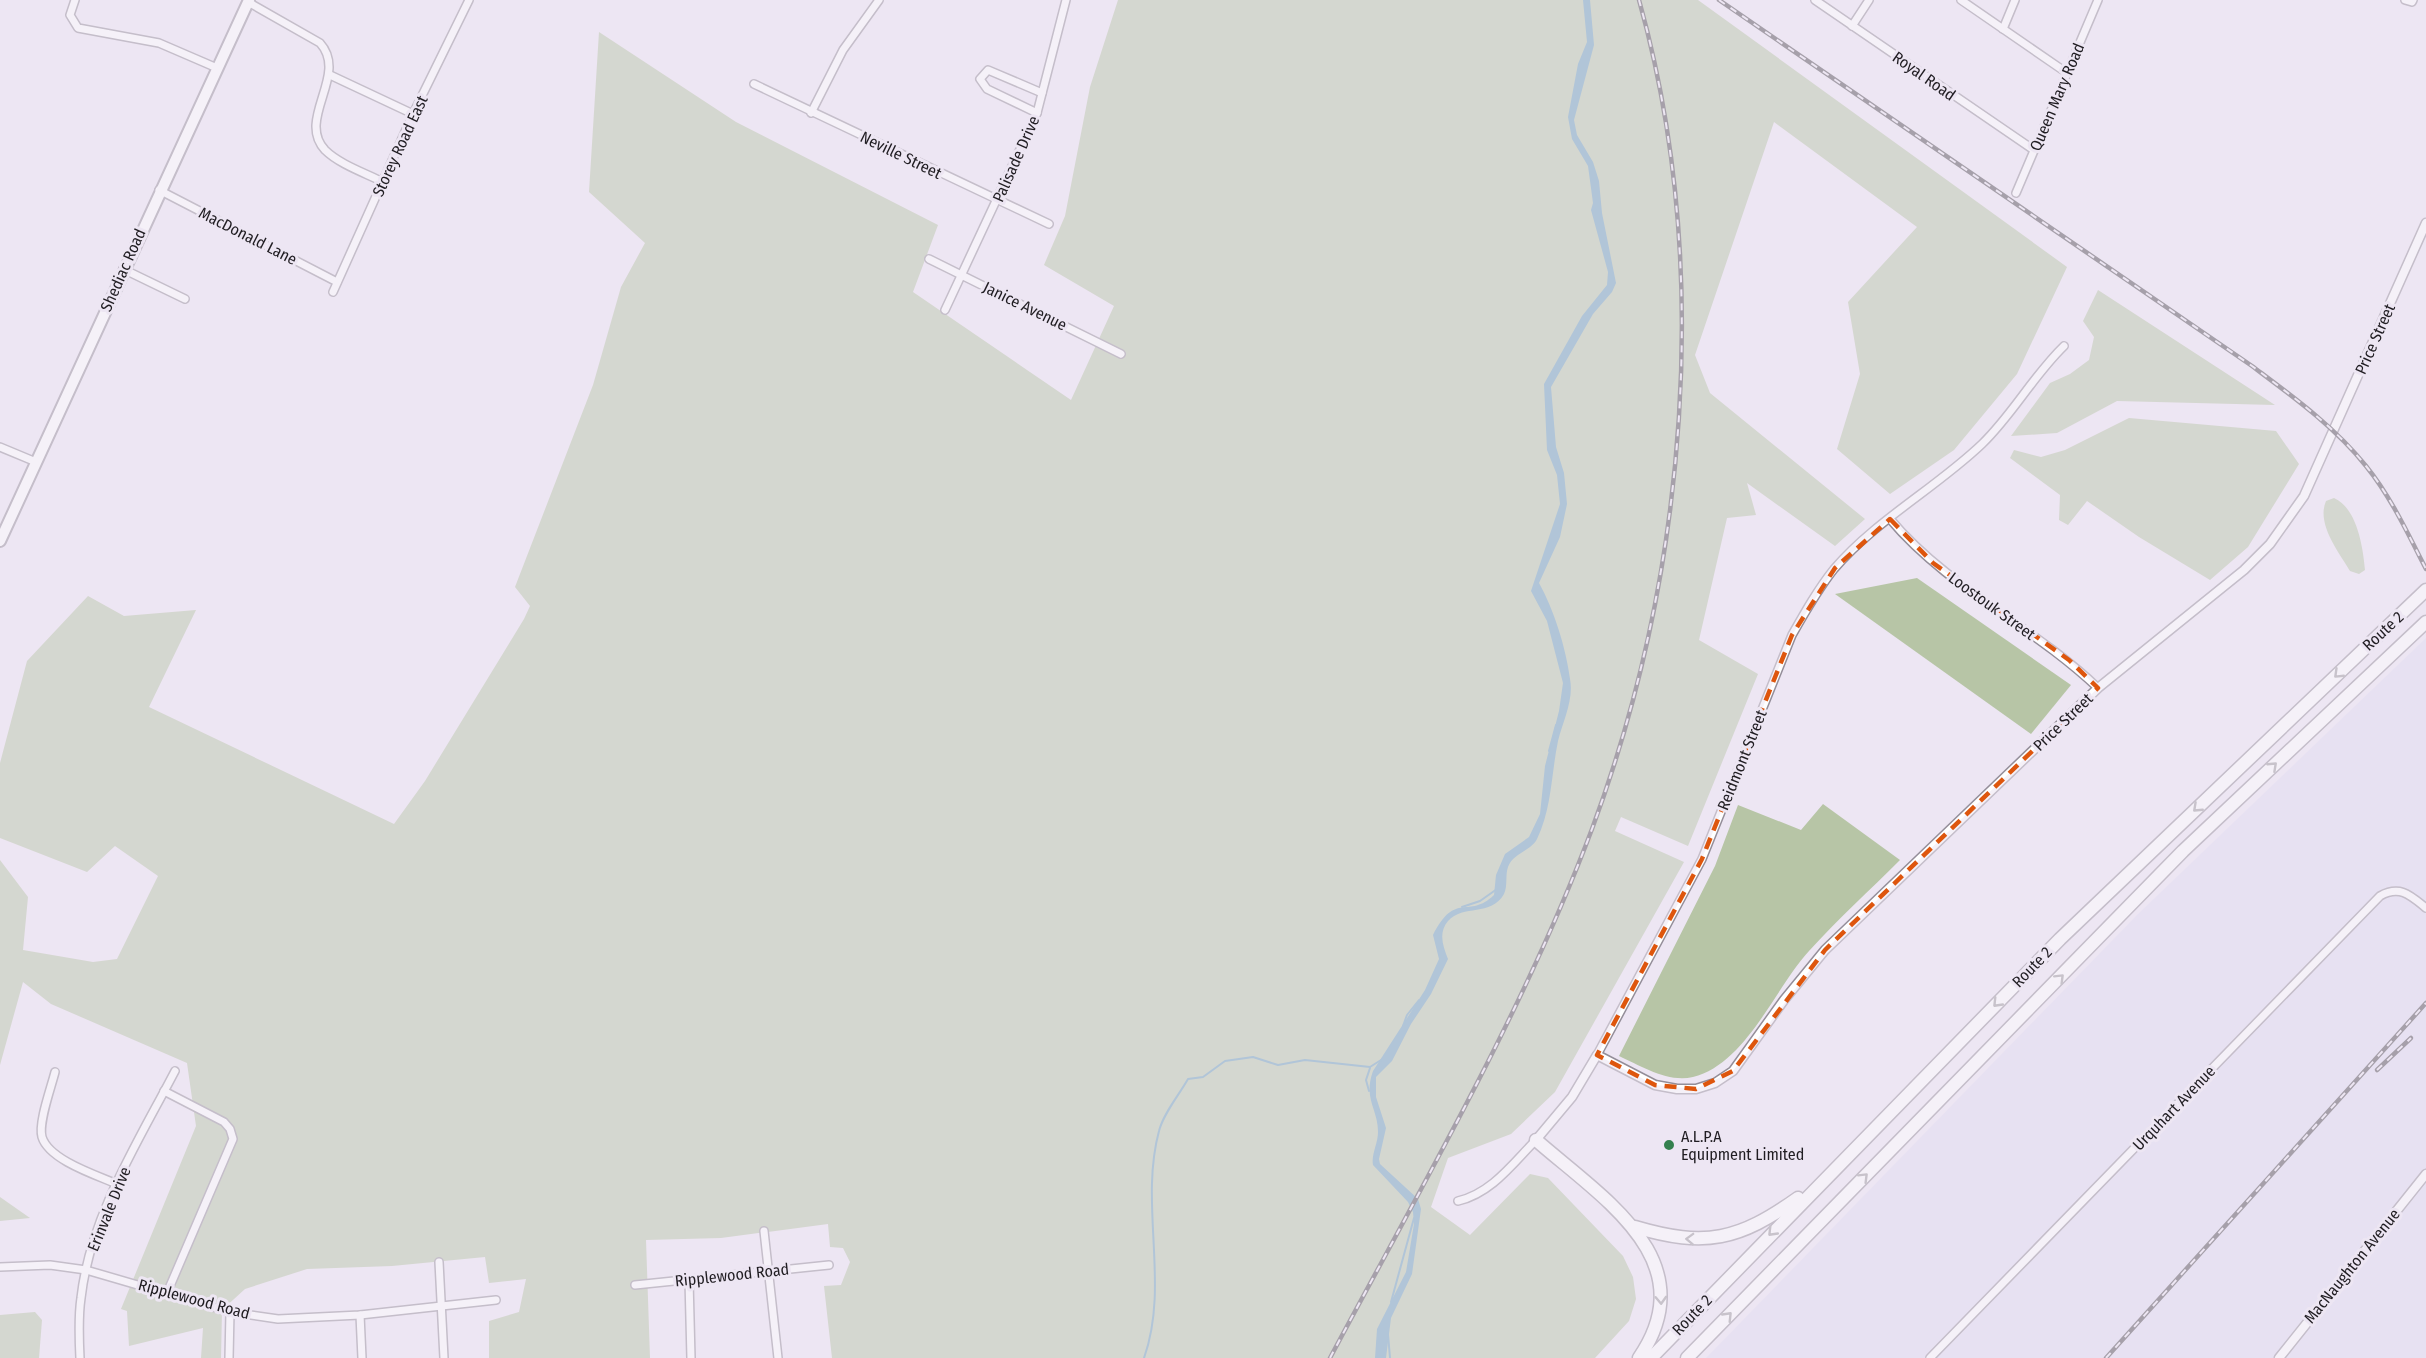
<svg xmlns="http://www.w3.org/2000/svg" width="2426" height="1358" font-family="'Fira Sans Condensed',sans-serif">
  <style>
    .industrial { fill: #e1dcf2 }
    .green { fill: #b7c5a6 }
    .water { fill: #689eb9 }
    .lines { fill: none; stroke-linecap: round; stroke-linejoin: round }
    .stream { stroke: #689eb9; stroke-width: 2 }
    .minor-casing { stroke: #948e99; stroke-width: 10 }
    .tertiary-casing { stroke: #948e99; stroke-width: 11 }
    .primary-casing { stroke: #948e99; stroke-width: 14 }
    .motorway-casing { stroke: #948e99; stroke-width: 15 }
    .minor { stroke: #fff; stroke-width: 7 }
    .tertiary { stroke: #fff; stroke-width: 8 }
    .primary { stroke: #fff; stroke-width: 10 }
    .motorway { stroke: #fff; stroke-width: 12 }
    .rail-casing { stroke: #504c53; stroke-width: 4.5 }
    .rail { stroke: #ede6f3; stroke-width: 2; stroke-dasharray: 7; stroke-linecap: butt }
    .oneway { stroke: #9b999c }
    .marked { fill: none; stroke: #de560d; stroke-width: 4.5; stroke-dasharray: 12 8; stroke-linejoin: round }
    .poi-dot { fill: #34804e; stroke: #ede6f3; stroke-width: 2 }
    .labels { text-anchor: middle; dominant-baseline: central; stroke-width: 6; stroke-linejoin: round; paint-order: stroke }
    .street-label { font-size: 16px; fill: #201d22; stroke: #ede6f3 }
    .poi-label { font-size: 16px; fill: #201d22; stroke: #ede6f3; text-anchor: start }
  </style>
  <rect width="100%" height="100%" fill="#ede6f3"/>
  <path class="industrial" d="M2426,638V1358H1706L2137,915Z"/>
  <g class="green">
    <path d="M1118,0H1698L2067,267L2017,374L1954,450L1890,494L1837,449L1860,374L1848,302L1917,227L1774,122L1695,355L1710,393L1865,519L1835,546L1747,483L1756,515L1727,518L1699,640L1758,674L1688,846L1621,817L1615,831L1684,862L1555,1092L1511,1134L1448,1158L1431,1207L1470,1235L1530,1174L1548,1178L1623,1256L1633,1277L1636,1299L1629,1321L1595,1358H832L824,1286L841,1285L850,1262L843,1248L830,1247L828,1224L721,1238L646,1240L650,1358H489V1321L519,1312L526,1279L489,1283L485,1257L392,1266L307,1269L245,1289L222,1310L221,1358H201L203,1328L129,1346L127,1311L121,1309L196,1126L187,1063L51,1004L23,982L0,1065V860L28,897L23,950L93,962L117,959L158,876L115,846L87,872L0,838V763L27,661L88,596L124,616L196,610L149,707L394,824L425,781L524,619L530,606L515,587L593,385L621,287L645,243L589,192L599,32L736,122L938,225L913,292L1071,400L1114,306L1044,265L1065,216L1090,87Z"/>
    <path d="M2098,290L2275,405L2117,401L2057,433L2011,436L2050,383L2070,374L2089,360L2094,337L2083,321Z"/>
    <path d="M2129,418L2276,431L2299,464L2248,547L2210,580L2139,537L2087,501L2068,525L2059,520L2060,495L2010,458L2014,450L2041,457L2065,450Z"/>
    <path d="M2334,498C2357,508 2363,547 2365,570L2359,574L2350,571C2339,552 2316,524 2326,501Z"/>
    <path d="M1917,578L2071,685L2031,734L1835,594Z"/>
    <path d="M1823,804L1900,860C1870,890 1838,919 1809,951C1775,988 1746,1064 1693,1077C1668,1083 1641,1066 1619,1056L1715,866L1738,805L1801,830Z"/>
    <path d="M0,1197L30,1218L0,1221Z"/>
    <path d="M35,1312L42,1320L39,1358H0V1315Z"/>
  </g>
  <path class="water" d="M1583,0H1590L1594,45L1574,120L1577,135L1593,162L1599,181L1602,213L1616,283L1612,292L1593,314L1551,387L1556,447L1564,473L1567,504L1560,537L1539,583C1554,610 1566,648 1570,679C1574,700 1563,721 1558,741C1551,775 1552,808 1537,839C1531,851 1513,853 1508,867C1505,875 1508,886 1504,894C1491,917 1463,904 1448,921C1438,933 1443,946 1448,959L1431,994L1411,1024L1392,1061L1376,1077V1097L1386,1128L1379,1159L1380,1164L1418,1199L1421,1209L1412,1274L1391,1318L1386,1358H1375L1377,1329L1406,1272L1414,1224L1413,1212L1408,1202L1373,1165C1371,1154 1378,1144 1378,1132C1378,1109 1363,1099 1373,1071L1425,990L1439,959L1433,935C1456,890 1468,920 1494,895L1496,875L1505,854L1529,837L1540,814L1545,766L1559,711L1563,683L1547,621L1531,591L1560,504L1557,475L1547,450L1544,384L1582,316L1607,285L1608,272L1591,210L1593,203L1588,166L1572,139L1568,117L1578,64L1587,42Z"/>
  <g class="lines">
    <g class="stream">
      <path d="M1549,751L1556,725"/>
      <path d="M1462,907L1480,901L1497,889"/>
      <path d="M1403,1026L1407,1015L1419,1000"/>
      <path d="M1370,1067L1381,1060"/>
      <path d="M1369,1091L1366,1080L1370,1068"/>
      <path d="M1391,1302L1414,1218"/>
      <path d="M1388,1334L1390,1358"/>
      <path d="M1144,1358C1170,1285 1139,1205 1159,1131C1163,1114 1179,1095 1188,1079L1203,1077L1225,1061L1253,1057L1278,1065L1305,1060L1370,1067"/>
    </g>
    <g class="minor-casing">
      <g id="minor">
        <path d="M75,0L70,15L78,28L159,43L217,68"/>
        <path d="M1815,0L2034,150"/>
        <path d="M1961,0L2067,73"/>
        <path d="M2405,0L2412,2L2413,0"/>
        <path d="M248,2L320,43C349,75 296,119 325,150C339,164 365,173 383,182"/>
        <path d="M1852,26L1869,0"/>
        <path d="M2003,29L2015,0"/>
        <path d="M330,75L413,114"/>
        <path d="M754,84L1049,224"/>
        <path d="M811,113L843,50L879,0"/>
        <path d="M1037,113L987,89L980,79L988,70L1042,93"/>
        <path d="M159,190L337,282"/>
        <path d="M2016,193L2098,0"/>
        <path d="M929,259L1121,354"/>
        <path d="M123,269L185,299"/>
        <path d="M333,292L413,114L469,0"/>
        <path d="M945,310L1037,113L1066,0"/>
        <path d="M0,447L36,462"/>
        <path d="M1890,519C1948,588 2033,626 2098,688"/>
        <path d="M1597,1055L1702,859L1792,635C1805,612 1818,589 1834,569C1876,520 1936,488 1982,444C2013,414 2033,376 2064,346"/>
        <path d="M55,1072C51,1088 38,1123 42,1137C49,1160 96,1175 117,1184"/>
        <path d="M164,1091L224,1122L230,1129L233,1139L167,1293"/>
        <path d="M1458,1201C1492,1193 1513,1163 1536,1140"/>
        <path d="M764,1231L778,1358"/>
        <path d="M439,1262L444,1358"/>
        <path d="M0,1267L50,1265L86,1270L230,1312L278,1319L360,1315L496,1300"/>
        <path d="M689,1280L691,1358"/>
        <path d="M635,1285L829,1265"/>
        <path d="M360,1315L362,1358"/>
        <path d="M80,1358C79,1338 78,1318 81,1298C90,1217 138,1142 175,1071"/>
        <path d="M229,1358L230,1312"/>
        <path d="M1930,1358L2380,896C2400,885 2410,895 2426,908"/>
      </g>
    </g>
    <g class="tertiary-casing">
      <g id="tertiary">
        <path d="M1536,1140L1572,1097L1597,1055L1655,1085L1677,1089H1696L1715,1083L1733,1071L1784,1000L1825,950L2098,688L2244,570L2270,544L2304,496L2426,223"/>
        <path d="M2279,1358L2426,1174"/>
      </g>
    </g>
    <g class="primary-casing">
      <path id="primary" d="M0,541L249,0"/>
    </g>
    <g class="motorway-casing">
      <g id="motorway">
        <path d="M1536,1140C1602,1198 1706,1260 1639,1358"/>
        <path d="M1635,1227C1706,1248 1739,1240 1798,1198"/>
        <path d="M1651,1358L2060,939L2426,590"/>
        <path d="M1687,1358L2183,851L2426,622"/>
      </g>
    </g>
    <use href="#minor" class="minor"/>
    <use href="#tertiary" class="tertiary"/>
    <use href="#primary" class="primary"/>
    <use href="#motorway" class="motorway"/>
    <g class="rail-casing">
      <g id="rail">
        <path d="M1719,0L2252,366C2292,396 2334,426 2366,466C2391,497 2408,534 2426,569"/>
        <path d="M2377,1070L2411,1038"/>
        <path d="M1330,1358C1422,1185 1523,1013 1592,829C1687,573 1713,265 1639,0"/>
        <path d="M2106,1358L2426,1003"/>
      </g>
    </g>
    <use href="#rail" class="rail"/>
  </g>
  <defs><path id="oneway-chevron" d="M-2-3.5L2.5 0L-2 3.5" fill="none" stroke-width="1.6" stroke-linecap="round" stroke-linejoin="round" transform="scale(1.5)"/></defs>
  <g class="oneway">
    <use href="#oneway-chevron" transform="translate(2338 674) rotate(136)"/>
    <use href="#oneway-chevron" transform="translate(2273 766) rotate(-43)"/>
    <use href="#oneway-chevron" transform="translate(2197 808) rotate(137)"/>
    <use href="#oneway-chevron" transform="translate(2060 978) rotate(-45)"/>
    <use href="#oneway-chevron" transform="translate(1997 1003) rotate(134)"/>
    <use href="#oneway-chevron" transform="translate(1864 1177) rotate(-45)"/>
    <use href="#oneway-chevron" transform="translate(1772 1232) rotate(134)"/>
    <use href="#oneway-chevron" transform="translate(1690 1239) rotate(-178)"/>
    <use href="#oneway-chevron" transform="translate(1661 1300) rotate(88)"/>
    <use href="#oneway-chevron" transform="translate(1728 1316) rotate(-46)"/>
  </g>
  <path d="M0 0H2426V1358H0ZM1890,519L1933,563L2069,660L2098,688L1825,950L1733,1071L1696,1089L1655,1085L1597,1055L1702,859L1792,635L1835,568Z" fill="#ede6f3" fill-opacity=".55" fill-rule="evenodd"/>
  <path class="marked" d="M1890,519L1933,563L2069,660L2098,688L1825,950L1733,1071L1696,1089L1655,1085L1597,1055L1702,859L1792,635L1835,568Z"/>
  <circle class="poi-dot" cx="1669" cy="1145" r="6"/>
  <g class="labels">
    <g class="street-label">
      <text transform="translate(1924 76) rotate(35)">Royal Road</text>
      <text transform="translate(2057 97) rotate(-67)">Queen Mary Road</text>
      <text transform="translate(400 146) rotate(-65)">Storey Road East</text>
      <text transform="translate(901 155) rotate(26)">Neville Street</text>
      <text transform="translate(1016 159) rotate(-66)">Palisade Drive</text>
      <text transform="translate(248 236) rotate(27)">MacDonald Lane</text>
      <text transform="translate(123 270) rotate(-66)">Shediac Road</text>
      <text transform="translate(1025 306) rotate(26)">Janice Avenue</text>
      <text transform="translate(2375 339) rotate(-66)">Price Street</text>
      <text transform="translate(1992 606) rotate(36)">Loostouk Street</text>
      <text transform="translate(2383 631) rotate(-43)">Route 2</text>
      <text transform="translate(2063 722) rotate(-44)">Price Street</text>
      <text transform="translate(1742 760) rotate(-68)">Reidmont Street</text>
      <text transform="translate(2032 967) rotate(-46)">Route 2</text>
      <text transform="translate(2174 1108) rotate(-46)">Urquhart Avenue</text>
      <text transform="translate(109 1209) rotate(-68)">Erinvale Drive</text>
      <text transform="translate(2352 1266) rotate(-51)">MacNaughton Avenue</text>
      <text transform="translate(732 1275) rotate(-6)">Ripplewood Road</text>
      <text transform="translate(194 1299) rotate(15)">Ripplewood Road</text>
      <text transform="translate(1692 1315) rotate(-46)">Route 2</text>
    </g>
    <g class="poi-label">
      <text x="1681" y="1136">A.L.P.A<tspan x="1681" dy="18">Equipment Limited</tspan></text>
    </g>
  </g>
</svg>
